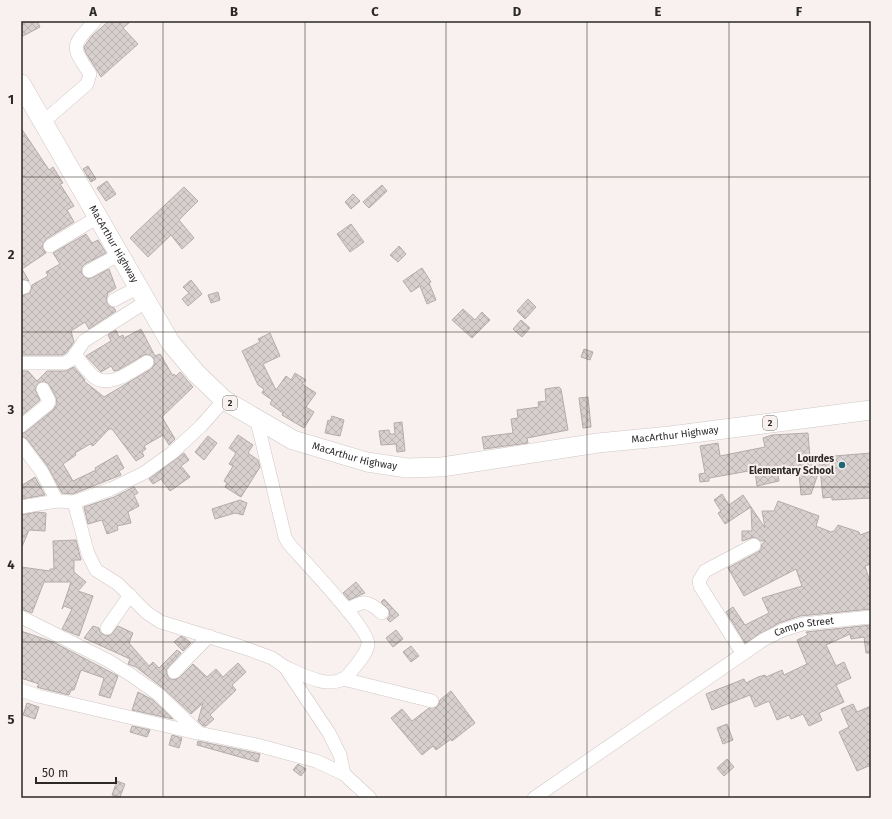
<svg xmlns="http://www.w3.org/2000/svg" width="892" height="819" font-family="'Fira Sans',sans-serif">
  <style>
    .building { fill: url(#building-cross-hatch); stroke: #b3aca9 }
    .lines { fill: none; stroke-linecap: round; stroke-linejoin: round }
    .minor-casing { stroke: #cfc7c5; stroke-width: 14 }
    .highway-casing { stroke: #cfc7c5; stroke-width: 20 }
    .minor { stroke: #fff; stroke-width: 13 }
    .highway { stroke: #fff; stroke-width: 19 }
    .grid { fill: none; stroke: #2b2827; stroke-width: 1; stroke-opacity: 0.55 }
    .poi-dot { fill: #1e6773; stroke: #f9f1ef; stroke-width: 1.5 }
    .labels { text-anchor: middle; dominant-baseline: central; stroke-width: 4; stroke-linejoin: round; paint-order: stroke }
    .shield { fill: #f9f1ef; stroke: #696463; stroke-width: 1 }
    .shield-label { font-size: 9px; font-weight: bold; fill: #2b2827 }
    .street-label { font-size: 10px; fill: #2b2827; stroke: #f9f1ef }
    .poi-label { font-size: 10px; font-weight: bold; fill: #2b2827; stroke: #f9f1ef; text-anchor: end }
    .neatline { fill: none; stroke: #2b2827; stroke-width: 1.5 }
    .grid-label { font-size: 13px; text-anchor: middle; font-weight: bold; fill: #2b2827 }
  </style>
  <defs>
    <pattern id="building-cross-hatch" width="8" height="8" patternUnits="userSpaceOnUse"><rect width="8" height="8" fill="#d8d0ce"/><path d="M0 0l8 8M0 8l8-8" fill="none" stroke="#bab3b1"/></pattern>
  </defs>
  <rect width="100%" height="100%" fill="#f9f1ef"/>
  <g class="building">
    <path d="M21,21H37L40,27L21,37Z"/>
    <path d="M109,21H131L123,28L138,44L101,77L86,53L84,47L92,36Z"/>
    <path d="M21,128L49,170L53,167L63,183L60,184L74,206L67,210L74,222L46,239L42,247L46,253L22,269L29,281L21,280Z"/>
    <path d="M88,166L96,179L91,182L83,169Z"/>
    <path d="M107,181L116,194L106,201L97,188Z"/>
    <path d="M382,185L387,191L369,208L363,202Z"/>
    <path d="M184,187L198,201L179,220L194,238L182,249L171,235L148,257L130,238Z"/>
    <path d="M353,194L360,201L351,209L345,202Z"/>
    <path d="M351,224L364,242L350,252L337,234Z"/>
    <path d="M86,234L92,243L98,240L106,253L85,264L82,267V274L89,279L109,269L116,288L108,293L106,300L109,306L114,308L116,311L89,329L85,322L71,331L74,342L66,353L63,355H21V296L30,293L32,285L48,276L46,272L60,264L53,253Z"/>
    <path d="M399,246L406,254L398,262L390,255Z"/>
    <path d="M422,268L431,282L429,283L436,300L427,304L420,286L411,292L403,281Z"/>
    <path d="M191,280L202,294L188,306L182,299L189,293L183,287Z"/>
    <path d="M218,292L220,300L211,303L208,295Z"/>
    <path d="M528,299L536,307L525,319L517,311Z"/>
    <path d="M463,309L475,320L482,312L490,320L472,338L452,320Z"/>
    <path d="M521,320L530,328L522,337L513,329Z"/>
    <path d="M141,329L155,356L160,354L173,376L174,374L176,376L180,372L193,387L162,417L175,439L169,445L163,435L144,446L146,449L142,452L144,456L136,461L112,429H109L93,446L90,444L75,453L76,455L63,464L73,481L96,470L95,468L117,455L124,468L119,471L121,475L73,494L62,493L48,467L27,439L21,436V434L26,432L53,410L57,404L56,397L48,383L39,382L35,389L40,400L21,416V371H28L37,381L47,371H65L74,367L85,380L84,381L104,397L151,369L154,365V358L146,354L118,370L114,371L111,366L101,372L86,356L111,341L108,335L116,330L119,337L123,335L124,338Z"/>
    <path d="M270,333L280,356L263,364L276,390L286,376L291,380L295,373L306,380L302,384L316,393L306,407L314,412L304,428L282,415L283,413L270,404L272,400L262,393L264,389L258,385L242,351L260,342L258,339Z"/>
    <path d="M584,349L593,352L590,360L581,357Z"/>
    <path d="M559,387L561,389L568,430L527,438L528,443L484,449L482,437L513,433L511,419L518,418L517,410L539,407L538,402L546,401L545,389Z"/>
    <path d="M588,397L591,427L583,428L579,398Z"/>
    <path d="M332,416L344,420L340,436L325,433L328,420L330,421Z"/>
    <path d="M402,422L405,451L397,452L396,444L381,445L379,431L389,430L390,434H395L394,423Z"/>
    <path d="M808,433L810,458L871,453V498L832,500V497L823,498L820,468L811,494L801,495L799,473L778,474L779,481L757,486L755,472L760,469L709,478V481L700,482L699,474L705,473L700,446L718,443L720,456L765,447L763,438L772,435Z"/>
    <path d="M238,435L253,445L248,453L258,460L260,467L241,497L225,487L227,483L224,481L233,466L229,464L236,453L229,448Z"/>
    <path d="M208,436L217,443L204,460L195,452Z"/>
    <path d="M184,453L189,460L181,466L190,477L170,491L161,479L153,484L149,479Z"/>
    <path d="M35,477L45,495L21,499V486Z"/>
    <path d="M134,487L138,493L134,495L139,506L128,512L131,523L117,526L118,530L107,534L102,520L88,524L84,507L114,497Z"/>
    <path d="M722,494L729,505L743,495L751,507L725,524L718,513L721,511L714,500Z"/>
    <path d="M240,500L247,503L243,515L235,513L215,519L212,509Z"/>
    <path d="M778,501L819,516L816,526L831,532L834,531L838,525L859,532L860,535L871,531V564L865,566L871,585V609L800,616L779,623L745,643L726,612L733,607L745,625L769,613L762,598L802,586L796,569L744,596L728,568L758,552L761,549L762,544L766,541H761L754,537L742,541V531H752L751,507L765,528L762,511H774Z"/>
    <path d="M37,512L46,513L45,531L29,530L21,549V515Z"/>
    <path d="M76,540L81,560H74V572L86,582L78,591L93,596L79,636L62,629L72,609L64,606L62,609L71,582H44L32,613L21,609V567L50,571V569H54L53,541Z"/>
    <path d="M356,582L365,593L349,600L343,593Z"/>
    <path d="M384,599L399,615L390,622L387,619L390,615L389,610L381,602Z"/>
    <path d="M871,625V653H866L864,637L851,639L850,634L826,645L836,666L844,662L851,678L836,685L844,702L819,713L822,720L809,726L803,714L791,719L789,715L777,720L769,701L755,707L750,695L712,710L706,694L744,679L746,683L758,677L765,675L766,677L782,670L784,675L807,664L797,640L808,635L806,632Z"/>
    <path d="M93,626L99,628L100,632L106,636L111,635L118,626L133,633L129,643L149,666L153,662L159,668L177,650L181,653L166,670L168,677L172,680L179,678L193,664L207,677L216,669L223,677L238,663L246,672L232,685L236,690L210,715L214,719L206,726H203L198,721L203,703L191,714L163,688L136,667L128,664L130,659L84,638Z"/>
    <path d="M396,630L403,639L393,647L386,638Z"/>
    <path d="M21,631L53,642L118,676L110,698L99,695L104,678L81,670L74,690H71L69,695L40,688L37,687L39,684L21,678Z"/>
    <path d="M181,636L185,638L191,643L183,651L174,642Z"/>
    <path d="M411,646L419,656L411,662L403,652Z"/>
    <path d="M451,691L475,723L452,741L451,739L436,750L433,746L422,755L391,718L402,709L412,721L429,708L437,707L440,700Z"/>
    <path d="M138,692L153,700L173,719L132,710Z"/>
    <path d="M27,703L39,707L35,719L23,715Z"/>
    <path d="M853,704L857,712L871,706V765L857,771L839,732L849,727L841,709Z"/>
    <path d="M727,724L733,740L723,744L717,728Z"/>
    <path d="M132,726L150,730L147,737L130,732Z"/>
    <path d="M172,735L182,738L179,748L169,745Z"/>
    <path d="M198,741L260,754L258,762L197,745Z"/>
    <path d="M727,759L734,767L724,776L717,768Z"/>
    <path d="M298,764L306,769L301,776L293,770Z"/>
    <path d="M117,781L125,784L120,797L112,795Z"/>
  </g>
  <g class="lines">
    <g class="minor-casing">
      <g id="minor">
        <path d="M43,122L87,84L90,74C70,45 72,46 95,21"/>
        <path d="M50,246L98,217"/>
        <path d="M89,271L120,254"/>
        <path d="M21,288L24,287"/>
        <path d="M114,300L139,287"/>
        <path d="M75,354C80,361 86,370 93,376C109,390 133,370 147,362"/>
        <path d="M21,363H65L72,359L84,341L147,301"/>
        <path d="M257,421L285,537L289,544C302,559 370,630 368,644C367,654 356,665 350,673C334,693 303,675 285,667"/>
        <path d="M21,426L48,404L49,401L43,389"/>
        <path d="M21,444L42,472L57,501"/>
        <path d="M74,502L88,554L96,570L118,584L147,613L161,622L245,648L272,658L285,667L329,733L340,755L344,774"/>
        <path d="M21,507L57,501L74,502L111,489L144,473L172,453L201,426L224,400"/>
        <path d="M347,610C364,600 367,600 382,613"/>
        <path d="M21,617L109,661L131,675L158,694L199,733L257,745L316,761L344,774L370,798"/>
        <path d="M107,628L130,595"/>
        <path d="M743,654L700,586L699,581L705,571L754,545"/>
        <path d="M174,672L209,636"/>
        <path d="M343,679L432,701"/>
        <path d="M21,690L38,696L197,733"/>
        <path id="s1" d="M534,798L763,640L783,630L802,624L871,617"/>
      </g>
    </g>
    <g class="highway-casing">
      <g id="highway">
        <path id="s2" d="M21,84L170,342L196,373L224,400L293,440L367,462L407,468L442,467L598,443L670,436L871,410"/>
      </g>
    </g>
    <use href="#minor" class="minor"/>
    <use href="#highway" class="highway"/>
  </g>
  <path class="grid" d="M163,21V798M305,21V798M446,21V798M587,21V798M729,21V798M21,177H871M21,332H871M21,487H871M21,642H871"/>
  <circle class="poi-dot" cx="842" cy="465" r="4"/>
  <g class="labels">
    <g class="shield">
      <rect x="223" y="396" width="14" height="14" rx="3"/>
      <rect x="763" y="416" width="14" height="14" rx="3"/>
    </g>
    <g class="shield-label">
      <text x="230" y="403">2</text>
      <text x="770" y="423">2</text>
    </g>
    <g class="street-label">
      <text stroke="none"><textPath href="#s2" startOffset="185">MacArthur Highway</textPath></text>
      <text stroke="none"><textPath href="#s2" startOffset="845">MacArthur Highway</textPath></text>
      <text stroke="none"><textPath href="#s2" startOffset="521">MacArthur Highway</textPath></text>
      <text stroke="none"><textPath href="#s1" startOffset="322">Campo Street</textPath></text>
    </g>
    <g class="poi-label">
      <text x="834" y="459">Lourdes<tspan x="834" dy="12">Elementary School</tspan></text>
    </g>
  </g>
  <rect width="892" height="819" fill="none" stroke="#f9f1ef" stroke-width="44"/>
  <path d="M36 777v6h80v-6" fill="none" stroke="#2b2827" stroke-width="2"/>
  <text x="42" y="777" font-size="12" fill="#2b2827" stroke="#f9f1ef" stroke-width="3" paint-order="stroke">50 m</text>
  <rect x="22" y="22" width="848" height="775" class="neatline"/>
  <g class="grid-label">
    <text x="93" y="16">A</text>
    <text x="234" y="16">B</text>
    <text x="375" y="16">C</text>
    <text x="517" y="16">D</text>
    <text x="658" y="16">E</text>
    <text x="799" y="16">F</text>
    <text x="11" y="104">1</text>
    <text x="11" y="259">2</text>
    <text x="11" y="414">3</text>
    <text x="11" y="569">4</text>
    <text x="11" y="724">5</text>
  </g>
</svg>
